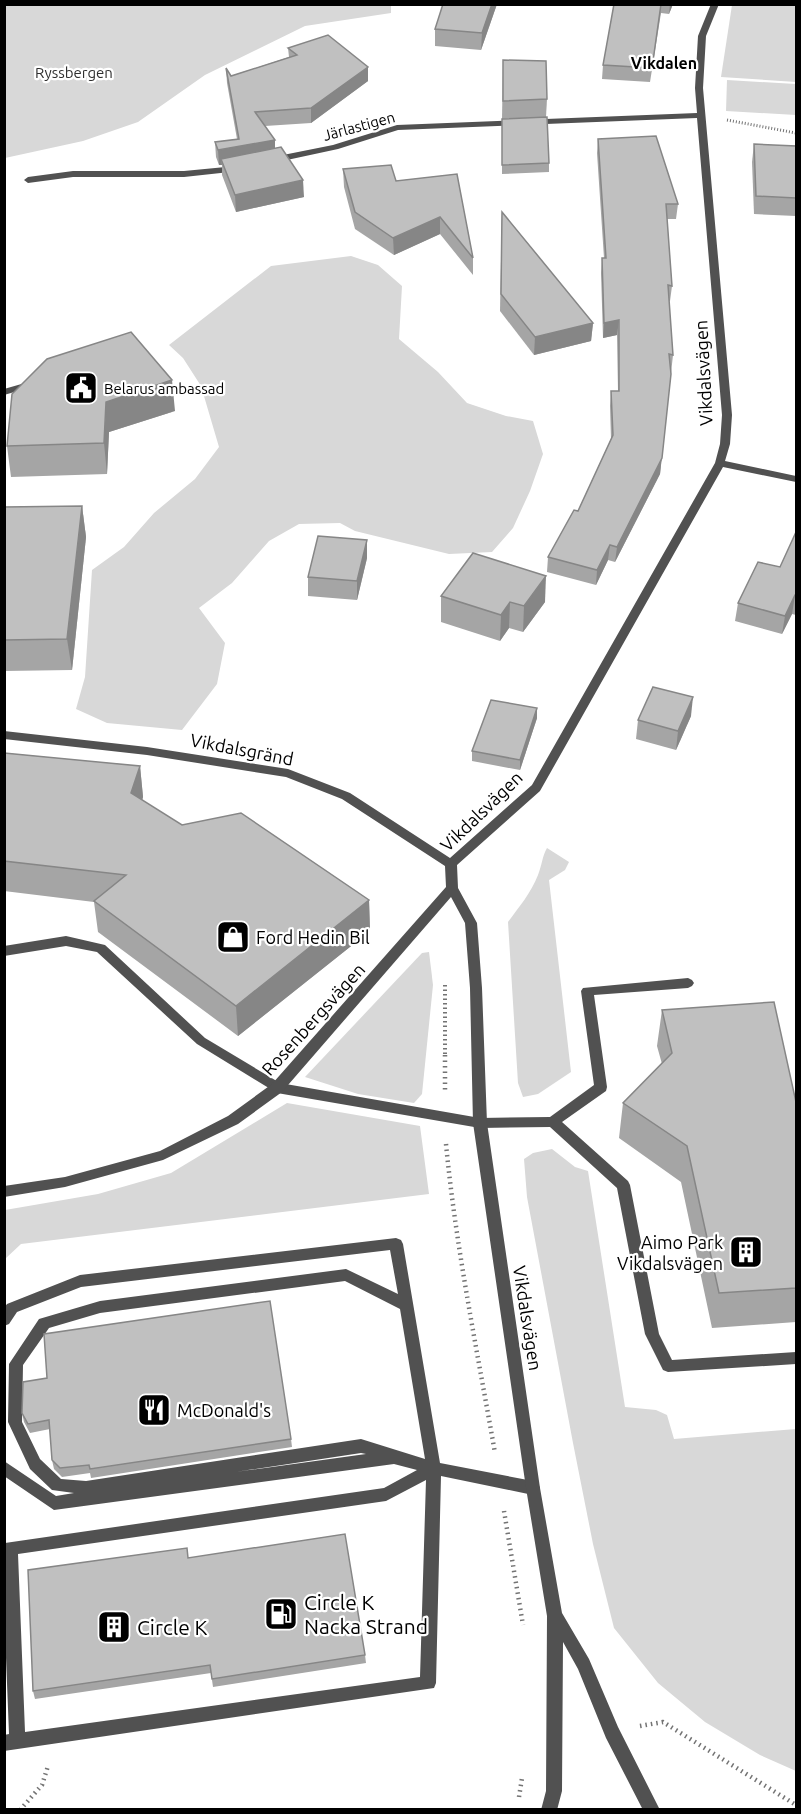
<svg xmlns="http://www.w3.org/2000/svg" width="801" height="1814" font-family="Ubuntu,sans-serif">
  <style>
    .green { fill: #d8d8d8 }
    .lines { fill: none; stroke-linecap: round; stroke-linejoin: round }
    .path-far2 { stroke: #737373; stroke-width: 3; stroke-dasharray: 1 2; stroke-linecap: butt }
    .path-far1 { stroke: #737373; stroke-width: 4; stroke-dasharray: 1.5 3; stroke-linecap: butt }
    .path { stroke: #737373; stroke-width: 4.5; stroke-dasharray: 1.5 4; stroke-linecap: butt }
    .lane { fill: #515151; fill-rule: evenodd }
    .street { fill: #515151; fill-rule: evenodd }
    .wall { fill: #a5a5a5 }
    .shaded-wall { fill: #868686 }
    .building { fill: #c0c0c0; stroke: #868686; stroke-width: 1.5 }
    .labels { text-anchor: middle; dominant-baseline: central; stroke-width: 4.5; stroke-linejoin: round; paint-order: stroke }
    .far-park-label { font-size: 15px; fill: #2f2f2f; stroke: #fff }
    .far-street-label { font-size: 15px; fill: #000; stroke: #fff }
    .far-poi-label { font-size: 15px; fill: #000; stroke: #fff; text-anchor: start }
    .far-neighbourhood-label { font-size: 16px; font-weight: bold; fill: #000; stroke: #fff }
    .street-label { font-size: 18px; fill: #000; stroke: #fff }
    .poi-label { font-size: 18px; fill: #000; stroke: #fff; text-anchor: start }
    .near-poi-label { font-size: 21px; fill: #000; stroke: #fff; text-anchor: start }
  </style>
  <rect width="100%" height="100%" fill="#fff"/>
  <g class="green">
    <path d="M4,5L391,4V13L305,26L205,75L138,122L83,141L5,158Z"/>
    <path d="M732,5H796V82L721,77Z"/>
    <path d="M727,80L796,84V115L726,111Z"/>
    <path d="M351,256L378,265L402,286L399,339L438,372L467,403L506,416L533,421L543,454L530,491L513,528L492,552L449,554L355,531L340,523L299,524L269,541L232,583L199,608L225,643L217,684L182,730L107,723L76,709L85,677L92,570L124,547L154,513L195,479L219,447L201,386L183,358L169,345L271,266Z"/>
    <path d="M547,848L569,862L565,870L549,880L571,1072L538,1094L523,1097L518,1083L508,922C519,907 531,893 538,875C542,865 542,857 547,848Z"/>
    <path d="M429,952L433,985L422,1094L414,1103L358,1094L305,1077L422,953Z"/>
    <path d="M287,1103L420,1126L429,1194L21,1244L5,1259V1210L98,1194L171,1173Z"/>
    <path d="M552,1149L575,1167L588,1171L625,1407L656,1410L667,1415L674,1439L796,1429V1771L760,1755L705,1722L658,1683L614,1628L593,1544L573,1443L527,1197L524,1159L533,1153Z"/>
  </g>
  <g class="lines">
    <path class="path-far2" d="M727,120L796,133"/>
    <path class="path-far1" d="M445,985V1057"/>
    <g class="path">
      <path d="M445,1055V1091"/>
      <path d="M446,1144C456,1248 477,1350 495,1453"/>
      <path d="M504,1511L523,1625"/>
      <path d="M640,1726L663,1722L796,1805"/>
      <path d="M519,1797L522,1778"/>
      <path d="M20,1810L42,1785L48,1766"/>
    </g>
    <g class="lane">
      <path d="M32,381L35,382V386L4,395V389Z"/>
      <path d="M66,936L105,945L205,1038L280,1083L480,1118L550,1117L594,1085L581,991L583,988L688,978L692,980L694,983L692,986L688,988L594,995L607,1087L606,1091L562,1122L628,1181L630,1185L659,1334L672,1360L796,1352V1364L668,1372L663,1370L645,1334L617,1188L550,1127L480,1128L277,1093L197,1044L97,952L66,946L4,956V946Z"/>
      <path d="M396,1238L401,1240L403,1244L440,1463L533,1481L538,1483L540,1488L538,1493L533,1495L441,1476L436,1683L434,1688L4,1751V1735L9,1734L4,1607L5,1543L384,1488L417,1470L394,1464L54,1510L4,1476V1461L56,1496L74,1493L52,1490L30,1469L8,1422L9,1364L39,1319L100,1301L346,1269L398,1294L390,1250L81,1287L17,1312L9,1324L4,1326V1308L7,1304L80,1275ZM345,1281L400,1309L425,1459L361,1439L86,1481L61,1479L40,1459L22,1422L23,1365L49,1328L100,1313ZM361,1453L366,1454L235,1472ZM426,1480L420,1677L25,1732L18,1554L386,1501Z"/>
    </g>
    <g class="street">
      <path d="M711,4H719L706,36L703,88L732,415L730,444L725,461L796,476V482L723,467L540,791L457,865L458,888L477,923L482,988L487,1123L540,1488L562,1613L589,1659L618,1727L660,1810H643L606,1738L578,1669L563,1642L562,1791L557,1810H541L546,1791L547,1616L526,1488L473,1123L470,988L465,923L451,897L282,1092L238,1124L163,1160L65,1187L4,1197V1186L65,1177L160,1151L228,1116L272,1084L446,887L445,866L342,799L286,777L147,755L4,739V731L147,747L288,769L350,793L450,858L532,785L715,463L720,444L722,415L697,118L398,130L338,149L273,163L269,160L273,157L333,145L397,125L697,113L695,88L698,36Z"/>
      <path d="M236,166L239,167V171L184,177H73L28,183L24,180L28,177L73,171H184Z"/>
    </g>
  </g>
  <g class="wall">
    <path d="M497,4L481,50L435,46V29Z"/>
    <path d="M614,4H673L669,14L661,13L650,82L602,79L603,65Z"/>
    <path d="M288,48L368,81L311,123L265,126L275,140V148L304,197L236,212L222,175V165H219L216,157L215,142L237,139L227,83L226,68L231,76L289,57Z"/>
    <path d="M503,60L547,99L546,117L502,119Z"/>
    <path d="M502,119L549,163V172L502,174Z"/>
    <path d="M598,139L678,204L676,219H667L672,286L670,301H669L673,355L660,474L615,562L608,560L596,585L547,572L548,557L578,511L611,439L610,406L611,391H618L617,335L603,338L601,273L602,258H604L597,153Z"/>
    <path d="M754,144L796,146V216L754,214L752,162Z"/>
    <path d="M343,169L396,181L457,174L473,258V275L440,234L394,255L355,229L344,187Z"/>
    <path d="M502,212L593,323L591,341L534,355L500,311Z"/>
    <path d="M175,411L109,432L107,474L11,477L7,446Z"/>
    <path d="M82,506L86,537L72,670L4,671V507Z"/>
    <path d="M796,532V615L792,614L782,634L735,621L738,603L780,567Z"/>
    <path d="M367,540V558L357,600L308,596V577Z"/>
    <path d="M441,596L545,602L523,632L509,628L500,641L441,622Z"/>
    <path d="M537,708V718L520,770L472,761V751Z"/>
    <path d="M691,716L676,750L636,739L638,720Z"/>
    <path d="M4,753L140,766L143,797L142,800L182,825L369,900L370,931L238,1036L98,932L94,902L4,891Z"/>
    <path d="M662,1010L796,1102V1322L712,1328L681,1182L619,1138L623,1103L662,1064L657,1046Z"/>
    <path d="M22,1413L291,1439L292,1447L91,1478L90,1473L62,1477L54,1469L52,1460L50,1429L30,1433L24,1422Z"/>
    <path d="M188,1558L365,1655L366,1663L213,1687L211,1673L35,1699L33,1691Z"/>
  </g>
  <g class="shaded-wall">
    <path d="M492,4H497L481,50L482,33Z"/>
    <path d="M670,4H673L669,14Z"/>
    <path d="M368,67V81L311,123V108Z"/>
    <path d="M275,140V155L221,159L222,165H219L218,150Z"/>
    <path d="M303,180L304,197L236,212L235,195Z"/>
    <path d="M440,217V234L394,255L393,238Z"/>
    <path d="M619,320L617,335L603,338L604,323Z"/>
    <path d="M593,323L591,341L534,355L535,337Z"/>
    <path d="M671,374L660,474L615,562L617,547Z"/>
    <path d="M172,380L175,411L109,432L107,474L104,443L106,402Z"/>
    <path d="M82,506L86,537L72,670L67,639Z"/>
    <path d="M367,540V558L357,600V581Z"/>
    <path d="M610,545L608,560L596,585L597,570Z"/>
    <path d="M546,576L545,602L523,632L524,606Z"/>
    <path d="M795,595L792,614L782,634L785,616Z"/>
    <path d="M510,602L509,628L500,641L501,615Z"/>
    <path d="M693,697L691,716L676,750L678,731Z"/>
    <path d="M537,708V718L520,770V760Z"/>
    <path d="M140,766L143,797L135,825L131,793Z"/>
    <path d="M369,900L370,931L238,1036L236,1006Z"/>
  </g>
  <g class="building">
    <path d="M443,4H492L482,33L435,29Z"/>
    <path d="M614,4H661L652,68L603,65Z"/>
    <path d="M328,35L368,67L311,108L255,112L275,140L218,150L215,142L239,139L226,68L231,76L297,55L288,48Z"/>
    <path d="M503,60L546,61L547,99L503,101Z"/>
    <path d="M547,117L549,163L502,165V119Z"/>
    <path d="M656,136L678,204H666L672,286L668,285L673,355L669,354L671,374L662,458L617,547L610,545L597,570L548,557L574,510L578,511L613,435L611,391H619V320L604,323L602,258H606L598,139Z"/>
    <path d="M754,144L796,146V198L756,196Z"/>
    <path d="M281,147L303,180L235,195L221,159Z"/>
    <path d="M391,165L396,181L457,174L473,258L440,217L393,238L355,212L343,169Z"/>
    <path d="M502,212L593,323L535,337L501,294Z"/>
    <path d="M131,332L172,380L106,402L104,443L7,446L12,394L47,359Z"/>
    <path d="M82,506L67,639L4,640V507Z"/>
    <path d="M796,532V595H795L785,616L738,603L758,562L780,567Z"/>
    <path d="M318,536L367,540L357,581L308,577Z"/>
    <path d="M473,553L546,576L524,606L510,602L501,615L441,596Z"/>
    <path d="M653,687L693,697L678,731L638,720Z"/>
    <path d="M491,700L537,708L520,760L472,751Z"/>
    <path d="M4,753L140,766L131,793L182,825L241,813L369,900L236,1006L94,901L126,875L4,861Z"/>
    <path d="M774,1002L796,1102V1288L719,1293L687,1146L623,1103L672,1053L662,1010Z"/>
    <path d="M270,1301L291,1439L90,1469L89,1465L60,1468L52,1460L49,1420L28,1424L22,1413L23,1382L47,1378L44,1334Z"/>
    <path d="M345,1534L365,1655L212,1679L210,1665L33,1691L28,1570L187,1548L188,1558Z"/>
  </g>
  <defs>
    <g id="civic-square" transform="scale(1.725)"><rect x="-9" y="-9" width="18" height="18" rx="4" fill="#000" stroke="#fff"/><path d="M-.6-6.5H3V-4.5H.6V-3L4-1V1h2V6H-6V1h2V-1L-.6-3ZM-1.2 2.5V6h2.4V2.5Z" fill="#fff"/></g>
    <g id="shop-square" transform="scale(1.725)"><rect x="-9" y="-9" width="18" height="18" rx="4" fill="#000" stroke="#fff"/><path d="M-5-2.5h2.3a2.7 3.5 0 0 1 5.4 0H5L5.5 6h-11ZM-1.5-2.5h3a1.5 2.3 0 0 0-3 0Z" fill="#fff"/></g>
    <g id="building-square" transform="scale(1.725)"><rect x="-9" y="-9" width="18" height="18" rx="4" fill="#000" stroke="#fff"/><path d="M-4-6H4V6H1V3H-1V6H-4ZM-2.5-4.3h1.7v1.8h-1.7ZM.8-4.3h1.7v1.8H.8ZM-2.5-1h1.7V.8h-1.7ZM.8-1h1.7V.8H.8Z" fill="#fff"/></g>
    <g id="restaurant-square" transform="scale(1.725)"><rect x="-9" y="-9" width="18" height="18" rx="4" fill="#000" stroke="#fff"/><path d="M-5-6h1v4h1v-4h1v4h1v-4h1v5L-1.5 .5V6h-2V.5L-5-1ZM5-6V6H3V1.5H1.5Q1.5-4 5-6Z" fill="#fff"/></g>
    <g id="fuel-square" transform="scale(1.725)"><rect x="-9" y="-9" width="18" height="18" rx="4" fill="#000" stroke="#fff"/><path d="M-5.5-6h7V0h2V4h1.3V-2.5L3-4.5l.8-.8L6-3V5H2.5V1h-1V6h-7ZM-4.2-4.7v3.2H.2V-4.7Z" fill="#fff"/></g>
  </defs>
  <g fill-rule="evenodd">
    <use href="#civic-square" x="81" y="388"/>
    <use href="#shop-square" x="233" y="937"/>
    <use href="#building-square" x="746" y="1252"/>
    <use href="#restaurant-square" x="154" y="1410"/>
    <use href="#fuel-square" x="281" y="1614"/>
    <use href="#building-square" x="114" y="1627"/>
  </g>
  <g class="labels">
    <g class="far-park-label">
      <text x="74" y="72">Ryssbergen</text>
    </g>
    <g class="far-street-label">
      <text transform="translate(359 126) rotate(-15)">Järlastigen</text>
    </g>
    <g class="far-poi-label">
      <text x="104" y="388">Belarus ambassad</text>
    </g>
    <g class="far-neighbourhood-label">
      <text x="664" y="63">Vikdalen</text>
    </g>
    <g class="street-label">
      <text transform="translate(703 373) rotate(-93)">Vikdalsvägen</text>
      <text transform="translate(242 749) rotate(11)">Vikdalsgränd</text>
      <text transform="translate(481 811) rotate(-44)">Vikdalsvägen</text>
      <text transform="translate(313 1019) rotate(-48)">Rosenbergsvägen</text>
      <text transform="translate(528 1318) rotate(81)">Vikdalsvägen</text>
    </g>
    <g class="poi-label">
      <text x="256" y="937">Ford Hedin Bil</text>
      <text x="723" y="1242" text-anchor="end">Aimo Park<tspan x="723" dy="21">Vikdalsvägen</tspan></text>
      <text x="177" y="1410">McDonald's</text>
    </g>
    <g class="near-poi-label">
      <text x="304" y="1602">Circle K<tspan x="304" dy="24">Nacka Strand</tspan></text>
      <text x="137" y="1627">Circle K</text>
    </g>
  </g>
  <rect width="801" height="1814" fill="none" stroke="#000000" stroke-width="12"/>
</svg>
